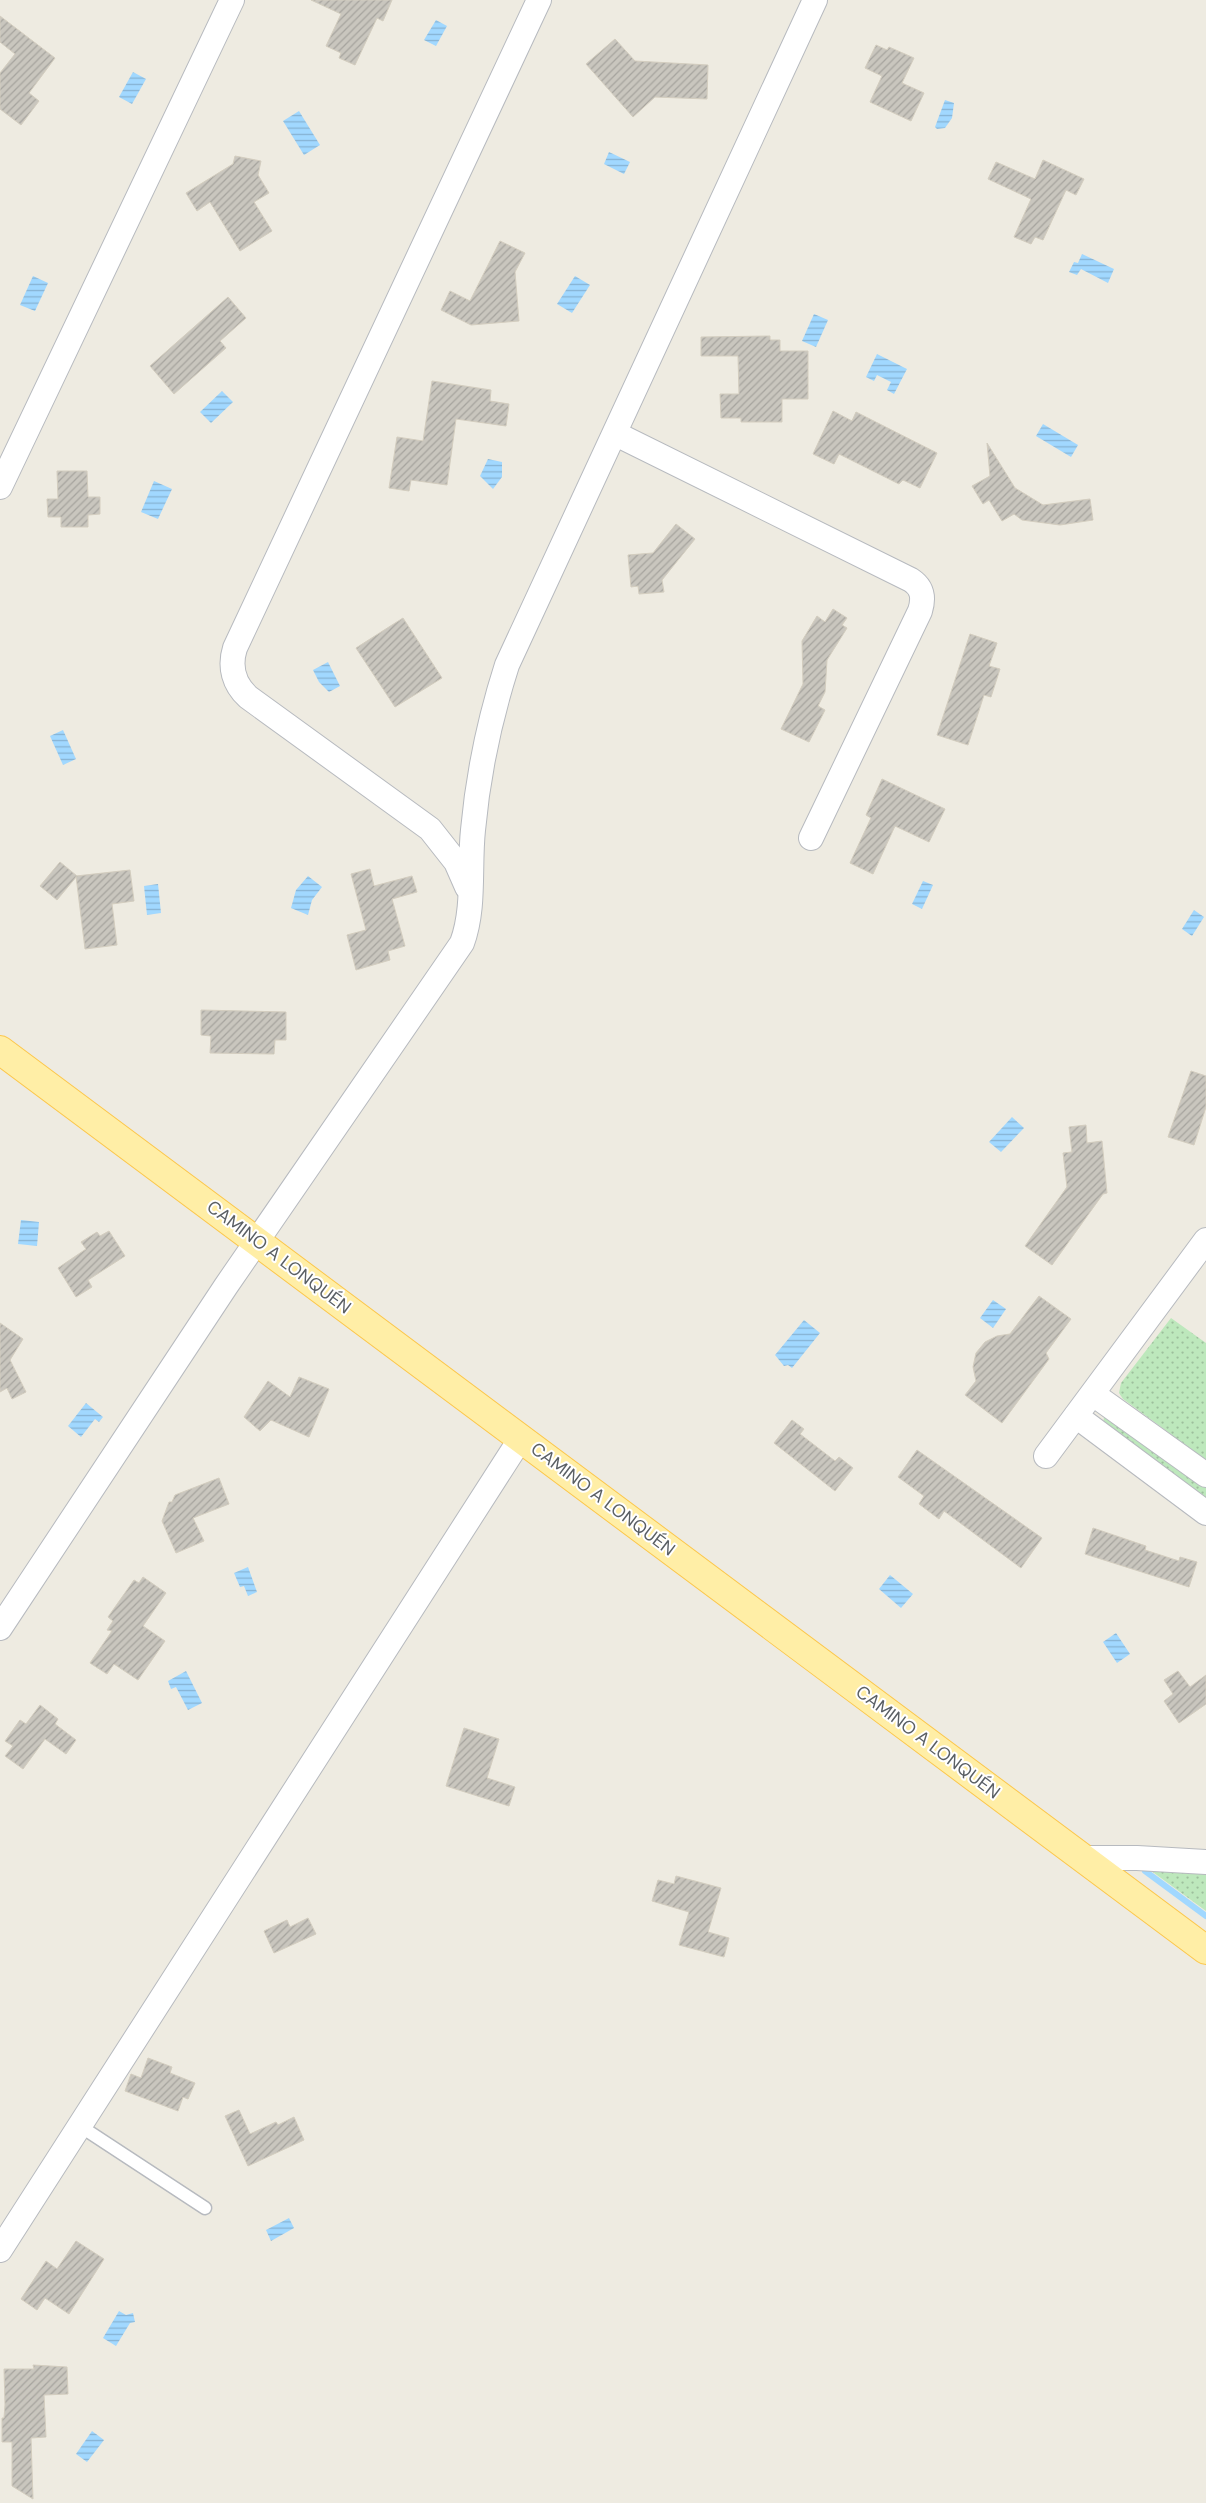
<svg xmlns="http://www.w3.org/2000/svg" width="1206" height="2503" font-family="'DM Sans',sans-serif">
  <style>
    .green { fill: url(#green-dots) }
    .water { fill: url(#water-rules) }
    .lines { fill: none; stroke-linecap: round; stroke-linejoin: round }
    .stream { stroke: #a1d8ff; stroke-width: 6 }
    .building { fill: url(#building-hatch); stroke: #d3cdbf }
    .service-casing { stroke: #b7babf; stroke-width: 15 }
    .minor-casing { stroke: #b7babf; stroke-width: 26 }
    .primary-casing { stroke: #fcc74c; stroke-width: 30 }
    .service { stroke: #fff; stroke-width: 12 }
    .minor { stroke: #fff; stroke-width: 24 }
    .primary { stroke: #ffeea6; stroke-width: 28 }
    .labels { text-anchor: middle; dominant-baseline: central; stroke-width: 4; stroke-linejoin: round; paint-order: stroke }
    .street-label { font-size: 18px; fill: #5a5f64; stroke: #fff }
  </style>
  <defs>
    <pattern id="green-dots" width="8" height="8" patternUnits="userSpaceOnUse" patternTransform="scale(1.25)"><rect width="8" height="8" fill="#bde8bc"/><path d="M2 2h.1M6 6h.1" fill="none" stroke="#9dbf9c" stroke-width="1.8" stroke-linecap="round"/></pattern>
    <pattern id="water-rules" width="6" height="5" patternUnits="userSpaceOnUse" patternTransform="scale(1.25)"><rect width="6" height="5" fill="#a1d8ff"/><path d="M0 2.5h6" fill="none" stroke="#86b2d2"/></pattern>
    <pattern id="building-hatch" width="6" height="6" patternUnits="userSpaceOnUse" patternTransform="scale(1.25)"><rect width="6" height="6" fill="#c9c6be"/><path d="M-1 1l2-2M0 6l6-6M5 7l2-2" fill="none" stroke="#a6a49e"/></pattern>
  </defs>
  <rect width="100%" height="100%" fill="#eeebe1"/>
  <g class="green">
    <path d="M1171,1318L1206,1343V1460L1123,1399L1119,1393L1121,1383Z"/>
    <path d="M1107,1414L1206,1481V1506L1103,1426L1104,1417Z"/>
    <path d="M1150,1870L1206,1873V1911Z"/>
  </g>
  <g class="water">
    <path d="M436,20L447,26L436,46L424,40Z"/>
    <path d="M133,72L146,79L132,104L119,97Z"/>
    <path d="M945,100L954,103L952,118L945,128L937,129L935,127Z"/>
    <path d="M299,111L320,145L304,155L283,121Z"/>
    <path d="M609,152L630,162L624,174L604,164Z"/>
    <path d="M1082,254L1114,269L1108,283L1081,269L1077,275L1069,272L1074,262L1078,263Z"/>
    <path d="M33,276L48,283L35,311L20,305Z"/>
    <path d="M575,276L590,285L572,313L557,304Z"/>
    <path d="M814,314L828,320L816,347L802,341Z"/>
    <path d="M877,354L907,369L894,394L887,390L891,382L877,375L874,381L866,377Z"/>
    <path d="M222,391L233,402L211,423L200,412Z"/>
    <path d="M1043,424L1078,445L1071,457L1036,436Z"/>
    <path d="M488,459L502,462V477L493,489L480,476Z"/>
    <path d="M154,481L172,489L158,519L141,512Z"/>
    <path d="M328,662L340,686L329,692L319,682L313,670Z"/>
    <path d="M63,730L76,759L63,765L50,736Z"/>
    <path d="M308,876L322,887L312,900L308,915L291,908L296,890Z"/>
    <path d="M923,881L933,885L922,909L912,904Z"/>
    <path d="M158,884L161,913L147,915L144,886Z"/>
    <path d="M1194,910L1204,917L1192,936L1182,929Z"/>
    <path d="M1012,1117L1024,1128L1001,1152L989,1142Z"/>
    <path d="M21,1220L39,1222L37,1246L18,1244Z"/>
    <path d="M993,1300L1006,1309L993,1328L980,1318Z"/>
    <path d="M804,1320L820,1333L792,1368L788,1365L784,1366L775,1355Z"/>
    <path d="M86,1403L103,1417L99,1422L95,1419L81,1437L68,1426Z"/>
    <path d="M248,1567L257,1592L248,1596L244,1586L240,1587L234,1573Z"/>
    <path d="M890,1575L913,1594L901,1608L879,1589Z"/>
    <path d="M1116,1633L1130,1654L1117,1663L1103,1642Z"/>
    <path d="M186,1671L202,1703L188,1710L176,1687L171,1689L168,1681Z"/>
    <path d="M289,2218L294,2228L271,2241L266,2230Z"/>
    <path d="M119,2311L126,2315L133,2313L135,2322L130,2323L116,2346L103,2338Z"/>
    <path d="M92,2431L104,2440L87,2462L76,2454Z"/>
  </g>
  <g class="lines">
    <path class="stream" d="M1145,1871L1206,1916"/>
  </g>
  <g class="building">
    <path d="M311,0H392L383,21L377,18L355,65L339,58L341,53L326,46L341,14Z"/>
    <path d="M0,16L55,58L29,93L39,101L21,125L0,109V73L15,54L0,42Z"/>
    <path d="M615,39L635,61L708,65L707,99L655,97L633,117L586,64Z"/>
    <path d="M876,45L887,50L889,47L914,58L902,83L924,93L911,121L870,102L882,76L865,68Z"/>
    <path d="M235,156L261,161L258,175L269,193L254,202L272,231L240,251L210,202L197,211L186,193L233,164Z"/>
    <path d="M1043,160L1084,179L1076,195L1066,190L1043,240L1035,237L1031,244L1014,237L1031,199L988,179L996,162L1035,179Z"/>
    <path d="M500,241L525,253L515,272L519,321L471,325L441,310L450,291L470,301Z"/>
    <path d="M228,297L246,318L220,341L226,348L174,394L150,366Z"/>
    <path d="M770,336V340H780V351H808V399H782V422H741V418H721L720,394H739L738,356H701V337Z"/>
    <path d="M432,381L491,390L490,401L509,404L506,426L456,419L447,485L411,480L409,491L389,488L397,437L423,441Z"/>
    <path d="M833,411L852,421L856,412L937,453L920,488L903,480L899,484L839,454L834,464L813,454Z"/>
    <path d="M987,443L1015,488L1043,505L1090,499L1093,520L1060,525L1022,520L1014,514L1002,521L989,500L983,504L972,486L990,476Z"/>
    <path d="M57,471H87L88,497H100V514L88,515V527H61V517H48L47,499H58Z"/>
    <path d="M676,524L695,539L662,580L664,592L639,594L638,586L631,587L628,555L653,553Z"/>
    <path d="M833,609L847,618L842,625L847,628L827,660L825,692L818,706L825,710L809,742L781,729L803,684L802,641L817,616L825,622Z"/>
    <path d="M403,618L442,678L395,707L356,648Z"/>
    <path d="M970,634L997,643L989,666L1000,669L991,697L984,695L968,745L937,735Z"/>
    <path d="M882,779L945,809L929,842L895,826L873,874L850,863L871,818L866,815Z"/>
    <path d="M60,862L77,876L57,900L40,886Z"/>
    <path d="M370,869L374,886L412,876L417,892L392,899L405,946L388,951L390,960L356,970L347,935L366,930L351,874Z"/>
    <path d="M130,870L134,901L112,904L117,945L85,949L76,876Z"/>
    <path d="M201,1010L286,1012V1040H275L274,1054L210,1053L211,1036L201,1035Z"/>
    <path d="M1191,1071L1206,1076V1107L1194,1145L1168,1137Z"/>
    <path d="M1086,1125L1087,1143L1102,1141L1107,1193L1103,1194L1052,1265L1025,1246L1067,1187L1063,1153L1072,1152L1069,1127Z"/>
    <path d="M109,1231L125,1256L88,1280L92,1287L76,1297L58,1268L86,1249L81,1242L97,1232L100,1236Z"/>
    <path d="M1039,1296L1071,1319L1046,1353L1049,1359L1002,1423L965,1395L976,1381L973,1367L976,1353L985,1342L997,1336L1010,1334Z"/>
    <path d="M0,1323L23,1339L10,1360L26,1392L12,1399L7,1388L0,1392Z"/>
    <path d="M299,1377L329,1389L309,1437L271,1420L260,1431L244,1417L268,1381L290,1397Z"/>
    <path d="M792,1420L804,1429L800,1434L835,1461L839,1457L853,1468L835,1491L774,1443Z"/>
    <path d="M917,1450L1042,1538L1021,1568L944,1511L939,1519L919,1504L924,1496L898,1477Z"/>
    <path d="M219,1478L229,1504L193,1518L204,1541L176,1553L162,1521L169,1502H172L175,1495Z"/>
    <path d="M1093,1528L1146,1546L1145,1550L1179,1561L1180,1557L1197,1562L1189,1587L1085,1554Z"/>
    <path d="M143,1577L166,1593L143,1626L165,1641L138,1680L114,1664L107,1674L90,1663L112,1631L107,1630L113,1621L108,1617L134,1580L139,1583Z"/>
    <path d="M1178,1671L1190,1687L1206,1675V1704L1179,1723L1164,1701L1173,1694L1164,1680Z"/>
    <path d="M40,1705L58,1719L55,1724L76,1740L66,1754L45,1739L23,1769L5,1756L13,1746L5,1741L20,1720L26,1724Z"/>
    <path d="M464,1728L499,1739L487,1778L515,1787L509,1806L446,1786Z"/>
    <path d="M676,1876L721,1888L708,1932L729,1938L724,1957L679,1945L689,1912L652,1901L658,1880L674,1884Z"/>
    <path d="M308,1918L316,1934L274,1953L264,1931L287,1920L290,1927Z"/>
    <path d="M148,2058L172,2067L170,2073L195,2083L188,2099L183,2097L178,2111L125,2091L131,2074L141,2078Z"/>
    <path d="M239,2110L250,2134L276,2122L278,2125L294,2117L304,2140L248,2166L225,2116Z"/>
    <path d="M76,2241L104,2259L69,2314L45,2298L37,2310L21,2299L46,2261L57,2269Z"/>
    <path d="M33,2365L67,2367L68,2394L44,2395L46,2437L31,2438L33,2499L12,2486V2442H2V2418H4L5,2405L4,2369H34Z"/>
  </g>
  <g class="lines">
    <g class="service-casing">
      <path id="service" d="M80,2126L205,2208"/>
    </g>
    <g class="minor-casing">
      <g id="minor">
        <path d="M616,434L911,580C923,588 924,598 920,611L811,838"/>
        <path d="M0,487L232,0"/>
        <path d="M467,887L456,862L430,829L248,697C234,684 229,667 235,648L539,0"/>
        <path d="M1093,1394L1206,1475"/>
        <path d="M1076,1416L1206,1513"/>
        <path d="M1046,1456L1206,1240"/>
        <path d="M0,1628L226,1286L462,943C475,908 469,867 473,830C478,775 490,718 507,665L815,0"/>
        <path d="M1082,1858H1137L1206,1862"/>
        <path d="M0,2250L521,1438"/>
      </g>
    </g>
    <g class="primary-casing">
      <path id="primary" d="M0,1050L1206,1950"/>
    </g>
    <use href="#service" class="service"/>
    <use href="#minor" class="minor"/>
    <use href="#primary" class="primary"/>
  </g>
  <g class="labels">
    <g class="street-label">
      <text transform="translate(279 1257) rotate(37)">CAMINO A LONQUÉN</text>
      <text transform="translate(603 1499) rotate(37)">CAMINO A LONQUÉN</text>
      <text transform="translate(928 1742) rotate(37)">CAMINO A LONQUÉN</text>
    </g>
  </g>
</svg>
